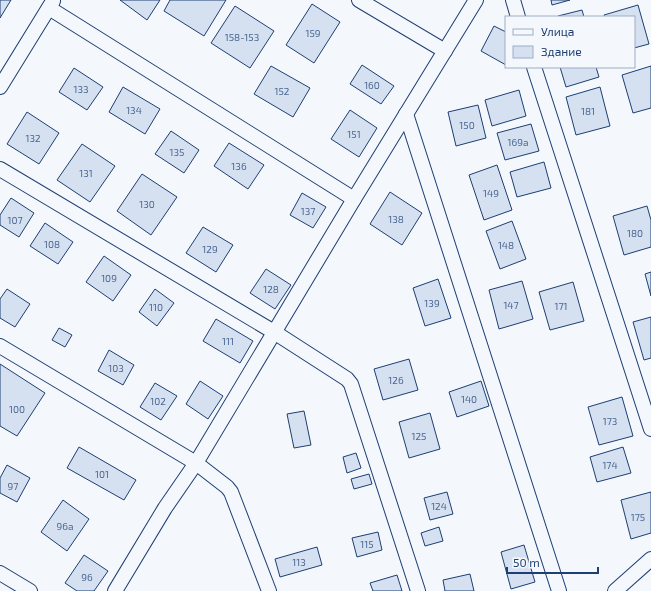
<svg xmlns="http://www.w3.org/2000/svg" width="651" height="591" font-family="'Exo 2',sans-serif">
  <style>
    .building { fill: #d5e0f0; stroke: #1d3f73 }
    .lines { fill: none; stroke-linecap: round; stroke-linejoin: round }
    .minor-casing { stroke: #1d3f73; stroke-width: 16 }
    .minor { stroke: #f4f7fb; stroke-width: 14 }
    .labels { text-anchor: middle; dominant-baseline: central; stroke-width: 3; stroke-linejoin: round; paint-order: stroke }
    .number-label { font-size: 10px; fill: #4b6792 }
  </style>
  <rect width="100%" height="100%" fill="#f4f7fb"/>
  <g class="building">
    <path d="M0,0H11L0,18Z"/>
    <path d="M120,0H160L147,20Z"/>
    <path d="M170,0H226L204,36L164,11Z"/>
    <path d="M551,0H570L552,5Z"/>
    <path d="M312,4L340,22L314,63L286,45Z"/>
    <path d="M638,5L649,44L634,48V17H605L604,15Z"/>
    <path d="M235,6L274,31L250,68L211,43Z"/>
    <path d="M582,10L584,17H558V16Z"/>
    <path d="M494,26L506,32V65L481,51Z"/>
    <path d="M362,65L394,86L381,104L350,84Z"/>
    <path d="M271,66L310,88L293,117L254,94Z"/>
    <path d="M651,66V108L633,113L622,75Z"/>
    <path d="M560,67H596L599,77L566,87Z"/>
    <path d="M74,68L103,87L87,110L59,92Z"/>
    <path d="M123,87L160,109L145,134L109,112Z"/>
    <path d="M600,87L610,126L576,135L566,97Z"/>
    <path d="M519,90L526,116L492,126L485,100Z"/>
    <path d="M478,105L486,138L456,146L448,112Z"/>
    <path d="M350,110L377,128L359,157L331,139Z"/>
    <path d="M27,112L59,133L39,164L7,144Z"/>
    <path d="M531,124L539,151L505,160L497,133Z"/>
    <path d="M171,131L199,150L184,173L155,154Z"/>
    <path d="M229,143L264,165L248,189L214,166Z"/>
    <path d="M82,144L115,166L90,202L57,180Z"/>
    <path d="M544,162L551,188L517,197L510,172Z"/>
    <path d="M497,165L512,210L484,220L469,175Z"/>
    <path d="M142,174L177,197L151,235L117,211Z"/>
    <path d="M390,192L422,213L402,245L370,224Z"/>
    <path d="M302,193L326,207L313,228L290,215Z"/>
    <path d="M11,198L34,213L19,237L0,225V215Z"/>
    <path d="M647,206L651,220V247L624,255L613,216Z"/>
    <path d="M512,221L526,259L500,269L486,231Z"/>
    <path d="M45,223L73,242L58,264L30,246Z"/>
    <path d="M203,227L233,245L216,272L186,253Z"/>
    <path d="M104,256L131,275L113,301L86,282Z"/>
    <path d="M266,269L291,285L275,309L250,293Z"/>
    <path d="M651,272V296L645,274Z"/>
    <path d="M438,279L451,318L425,326L413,288Z"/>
    <path d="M522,281L533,319L499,329L489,290Z"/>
    <path d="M573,282L584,321L550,330L539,292Z"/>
    <path d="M7,289L30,304L15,327L0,318V299Z"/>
    <path d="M155,289L174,303L157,326L139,312Z"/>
    <path d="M651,317V358L644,360L633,322Z"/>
    <path d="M216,319L253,341L240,363L203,341Z"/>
    <path d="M59,328L72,335L65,347L52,340Z"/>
    <path d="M109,350L134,365L123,385L98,371Z"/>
    <path d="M409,359L418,390L383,400L374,369Z"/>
    <path d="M0,364L45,393L17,436L0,426Z"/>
    <path d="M200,381L223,396L208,419L186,404Z"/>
    <path d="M481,381L489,406L457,417L449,392Z"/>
    <path d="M155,383L177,396L161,420L140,407Z"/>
    <path d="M622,397L633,436L599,445L588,407Z"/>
    <path d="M304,411L311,445L294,448L287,414Z"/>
    <path d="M430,413L440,449L409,458L399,422Z"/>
    <path d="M79,447L136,480L124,500L67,468Z"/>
    <path d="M623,447L631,473L597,482L590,457Z"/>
    <path d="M356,453L361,468L347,473L343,457Z"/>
    <path d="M7,465L30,478L17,502L0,493V478Z"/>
    <path d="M369,474L372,484L354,489L351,479Z"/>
    <path d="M447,492L453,514L430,520L424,498Z"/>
    <path d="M651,492V533L631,539L621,500Z"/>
    <path d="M63,500L89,519L67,551L41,532Z"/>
    <path d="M439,527L443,541L425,546L421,533Z"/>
    <path d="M378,532L382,550L357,557L352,538Z"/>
    <path d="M524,545L535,582L511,589L501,552Z"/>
    <path d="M317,547L322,565L280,577L275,559Z"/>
    <path d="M84,555L108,571L94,591H77L65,583Z"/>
    <path d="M470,574L474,591H445L443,580Z"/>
    <path d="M397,575L402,591H373L370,583Z"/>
  </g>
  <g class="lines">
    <g class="minor-casing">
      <g id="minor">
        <path d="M359,0L445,51"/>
        <path d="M513,0L518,17"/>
        <path d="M49,8L354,199"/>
        <path d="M534,67L651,429"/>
        <path d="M0,87L53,1"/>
        <path d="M406,114L559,591"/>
        <path d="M0,169L274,332L347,379L351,384L418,591"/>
        <path d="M0,346L196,463L227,487L231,492L269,591"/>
        <path d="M0,573L30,591"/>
        <path d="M115,591L165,508L196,463L354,199L476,0"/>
        <path d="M615,591L651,559"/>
      </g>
    </g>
    <use href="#minor" class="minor"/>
  </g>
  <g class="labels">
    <g class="number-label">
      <text x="313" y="33">159</text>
      <text x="242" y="37">158-153</text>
      <text x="372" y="85">160</text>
      <text x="81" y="89">133</text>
      <text x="282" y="91">152</text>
      <text x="134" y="110">134</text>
      <text x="588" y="111">181</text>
      <text x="467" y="125">150</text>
      <text x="354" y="134">151</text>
      <text x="33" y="138">132</text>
      <text x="518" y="142">169а</text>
      <text x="177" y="152">135</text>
      <text x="239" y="166">136</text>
      <text x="86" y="173">131</text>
      <text x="491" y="193">149</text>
      <text x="147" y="204">130</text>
      <text x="308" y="211">137</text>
      <text x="396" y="219">138</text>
      <text x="15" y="220">107</text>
      <text x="635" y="233">180</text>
      <text x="52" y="244">108</text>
      <text x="506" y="245">148</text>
      <text x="210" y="249">129</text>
      <text x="109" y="278">109</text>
      <text x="271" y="289">128</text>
      <text x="432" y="303">139</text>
      <text x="511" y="305">147</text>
      <text x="561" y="306">171</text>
      <text x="156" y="307">110</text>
      <text x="228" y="341">111</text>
      <text x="116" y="368">103</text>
      <text x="396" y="380">126</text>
      <text x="469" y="399">140</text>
      <text x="158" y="401">102</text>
      <text x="17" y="409">100</text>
      <text x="610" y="421">173</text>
      <text x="419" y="436">125</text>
      <text x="610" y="465">174</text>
      <text x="102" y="474">101</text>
      <text x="13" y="486">97</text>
      <text x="439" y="506">124</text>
      <text x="638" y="517">175</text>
      <text x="65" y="526">96а</text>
      <text x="367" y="544">115</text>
      <text x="299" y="562">113</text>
      <text x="87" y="577">96</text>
    </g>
  </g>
  <rect x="505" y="16" width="130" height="52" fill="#f4f7fb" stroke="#9eadc5"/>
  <rect x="513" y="29" width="20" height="6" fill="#f4f7fb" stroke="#9eadc5"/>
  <text x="541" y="36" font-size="12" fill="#1d3f73">Улица</text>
  <rect x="513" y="46" width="20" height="12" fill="#d5e0f0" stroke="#9eadc5"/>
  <text x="541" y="56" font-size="12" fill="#1d3f73">Здание</text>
  <path d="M507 567v6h91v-6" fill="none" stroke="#1d3f73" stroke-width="2"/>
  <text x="513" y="567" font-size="12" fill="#1d3f73" stroke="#f4f7fb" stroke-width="3" paint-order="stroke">50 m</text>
</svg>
